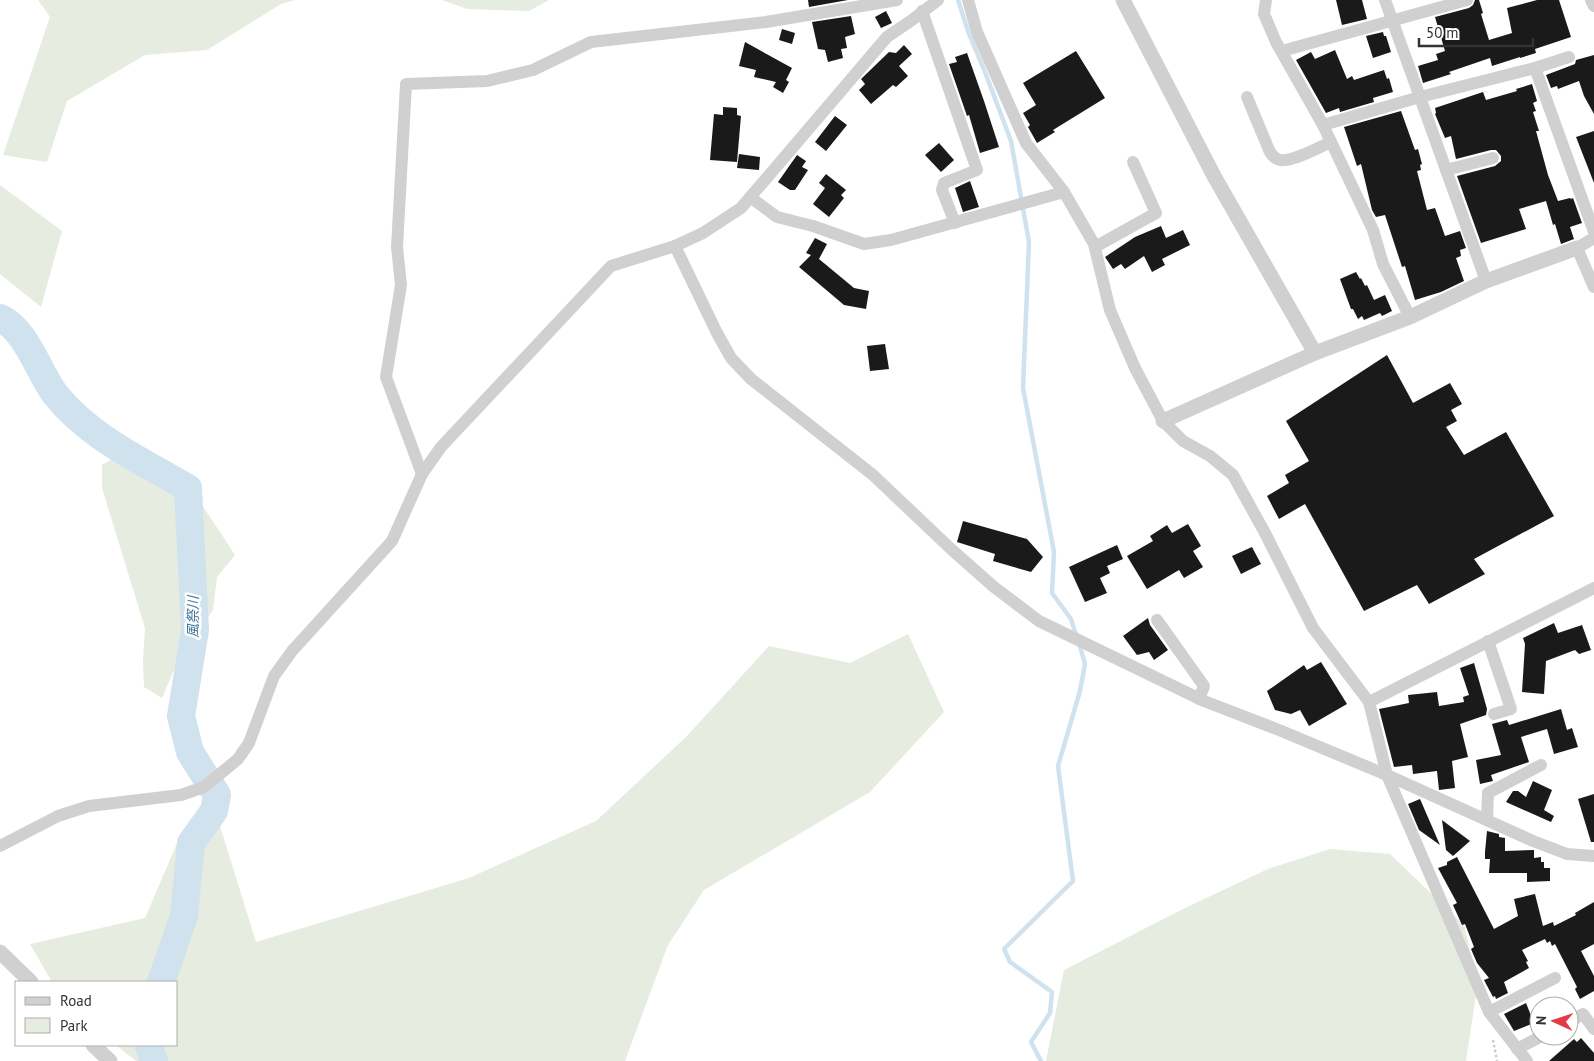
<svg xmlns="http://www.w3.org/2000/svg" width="1594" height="1061" font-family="'PT Sans','Noto Sans JP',sans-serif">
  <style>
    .green { fill: #e6ecdf }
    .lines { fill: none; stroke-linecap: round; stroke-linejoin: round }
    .stream { stroke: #cfe2ee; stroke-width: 4.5 }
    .river { stroke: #cfe2ee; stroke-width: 28 }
    .building { fill: #1a1a1a }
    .path { stroke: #cdcdcd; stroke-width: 2.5; stroke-dasharray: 2.5 2.5; stroke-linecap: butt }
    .minor { stroke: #d0d0d0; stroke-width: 12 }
    .tertiary { stroke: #d0d0d0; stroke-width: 15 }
    .labels { text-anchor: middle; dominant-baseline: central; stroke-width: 5; stroke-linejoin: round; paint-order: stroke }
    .water-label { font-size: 14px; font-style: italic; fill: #3f7597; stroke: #fff }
  </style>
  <rect width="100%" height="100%" fill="#fff"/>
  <g class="green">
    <path d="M38,0H295L281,4L207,50L145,55L67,101L47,162L3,155L50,17Z"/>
    <path d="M442,0H549L529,11L467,9Z"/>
    <path d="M0,185L62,231L41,307L0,274Z"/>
    <path d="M114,458L132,470L168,465L202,505L235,555L217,577L213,610L181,653L162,698L144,687L143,661L145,628L102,488V465Z"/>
    <path d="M908,634L944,712L870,792L704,890L668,945L625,1061H136L116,1045H176V982H52L30,944L145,918L178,841L220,826L256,942L469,878L596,821L686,737L769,646L850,663Z"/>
    <path d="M1330,849L1390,854L1464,925L1478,982L1466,1061H1046L1064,970L1183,909L1268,869Z"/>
  </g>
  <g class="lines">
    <g class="stream">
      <path d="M958,0L969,34L985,72L1011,141L1029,242L1023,388L1054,552L1052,593L1071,619L1076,635"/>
      <path d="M1041,1061L1031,1042L1050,1013L1052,992L1010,962L1004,949L1073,881L1058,766L1080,691L1085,664L1079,643"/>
    </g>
    <g class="river">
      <path d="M0,318C26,329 39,373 55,394C89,437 142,461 188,488L195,630L181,716L190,752L217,795L214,811L191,843L184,916L161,982"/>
      <path d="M149,1045L153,1060L154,1061"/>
    </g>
  </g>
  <g class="building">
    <path d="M808,0H848L809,7Z"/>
    <path d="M1336,0H1362L1367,19L1342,25Z"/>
    <path d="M1475,0H1479L1483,13L1481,14L1489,40L1512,33L1507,8L1537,0H1559L1571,37L1535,49L1536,53L1520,58V57L1492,66L1490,58L1449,72L1451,74L1423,83L1418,66L1438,60L1436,54L1445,51L1435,17L1469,8L1473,5Z"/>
    <path d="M886,11L892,23L881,28L875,17Z"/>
    <path d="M851,16L855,34L845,37L847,48L841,49L843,58L828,62L825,50L818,49L812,22Z"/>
    <path d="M782,29L795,33L792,44L779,40Z"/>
    <path d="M1383,32L1384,36H1386L1391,52L1373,58L1366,36Z"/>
    <path d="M745,42L792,68L786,80L789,82L783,93L773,87L776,82L754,77L756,70L739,66Z"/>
    <path d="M904,45L912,54L899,66L908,76L896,87L893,85L871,104L859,90L865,84L861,79L889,52L896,53Z"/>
    <path d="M1335,50L1347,79L1352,76L1354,80L1384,70L1387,79L1389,78L1393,92L1373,98L1374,102L1340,112L1339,108L1326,113L1296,60L1311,52L1315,59Z"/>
    <path d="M1076,51L1105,98L1053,130L1055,132L1037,143L1028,127L1030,125L1023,113L1036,105L1023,83Z"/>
    <path d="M967,53L984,101L999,147L980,153L969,115L967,116L949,64L957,62L955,57Z"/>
    <path d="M1594,55V114L1584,96L1579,81L1558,89L1557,86L1551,88L1546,75L1575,64L1576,60Z"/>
    <path d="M1532,84L1537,101L1533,103L1536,111L1533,112L1539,131H1536L1548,175L1558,201L1570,198L1571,199L1573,198L1582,223L1570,227L1574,239L1561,244L1555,224L1553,225L1546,201L1519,209L1526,229L1481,243L1457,176L1495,166L1501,161V156L1496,150H1491L1456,159L1451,136L1445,138L1435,114L1436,113L1435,108L1483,92L1486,100L1517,91L1516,89Z"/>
    <path d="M723,107L737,108V115L741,116L737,162L710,160L714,114L723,115Z"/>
    <path d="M1401,111L1415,150L1418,149L1422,164L1420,165L1421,170L1417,171L1427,210L1435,208L1445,236L1460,231L1466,248L1460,250L1461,256L1456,258L1464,281L1441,292L1415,300L1405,266L1402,267L1385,215L1376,217L1372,210L1361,164L1357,166L1344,127Z"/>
    <path d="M835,116L847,125L826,151L815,142Z"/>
    <path d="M1594,131V183L1576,137Z"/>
    <path d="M939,143L954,160L941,172L925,155Z"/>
    <path d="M739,154L760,157L759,170L737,168Z"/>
    <path d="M797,155L806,161L802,167L808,170L795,190H790L778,182Z"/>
    <path d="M826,174L846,190L841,195L844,198L829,217L813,204L825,188L819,183Z"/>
    <path d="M970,181L979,207L963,212L955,188Z"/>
    <path d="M1161,226L1166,238L1183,230L1190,245L1162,259L1165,265L1152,272L1144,256L1125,269L1121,264L1113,269L1105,257L1135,237Z"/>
    <path d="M815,238L827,244L819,259L854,288L869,291L866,309L844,305L799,267L811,255L806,253Z"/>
    <path d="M1356,272L1360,279L1361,278L1365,286L1367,285L1374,300L1385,295L1392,311L1382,316L1380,313L1364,320L1362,316L1358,319L1353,309H1351L1340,279Z"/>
    <path d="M885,344L889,369L870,371L867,346Z"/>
    <path d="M1387,355L1413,403L1450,383L1462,404L1451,410L1457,421L1446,427L1464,455L1506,432L1554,516L1474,559L1485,574L1429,604L1417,585L1364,611L1305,504L1279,519L1267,496L1289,483L1285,475L1309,461L1286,421Z"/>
    <path d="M963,521L1027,539L1043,557L1031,572L993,561L995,554L957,542Z"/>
    <path d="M1188,524L1201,546L1193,551L1203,567L1184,578L1179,570L1147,589L1127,556L1153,541L1150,536L1167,525L1172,533Z"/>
    <path d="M1117,545L1123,559L1107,566L1110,573L1100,578L1107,593L1085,602L1069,567Z"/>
    <path d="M1252,547L1261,564L1241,574L1232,556Z"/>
    <path d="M1148,618L1150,625L1168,650L1154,660L1149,652L1137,655L1123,636Z"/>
    <path d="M1554,623L1558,633L1582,625L1591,650L1579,654L1575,650L1546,661L1544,694L1522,692L1525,644L1523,638Z"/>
    <path d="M1321,662L1347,704L1309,726L1300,710L1291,714L1275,710L1267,691L1304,665L1307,670Z"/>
    <path d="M1474,663L1487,709L1486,715L1460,724L1468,757L1452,761L1455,788L1439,790L1437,771L1413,774L1412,765L1394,767L1379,709L1409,703L1408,695L1437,692L1439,706L1464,702L1463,697L1469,695L1460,668Z"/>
    <path d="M1561,709L1567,730L1572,728L1578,747L1554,754L1547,729L1521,737L1529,762L1491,775L1493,781L1480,784L1476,760L1501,755L1492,724L1507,720L1509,725Z"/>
    <path d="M1533,781L1552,790L1544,810L1554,816L1551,822L1506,802L1513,791H1518L1526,797Z"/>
    <path d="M1594,794V842H1591L1578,799Z"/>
    <path d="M1420,799L1440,845L1419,830L1408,804Z"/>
    <path d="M1442,820L1470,841L1453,856L1446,850Z"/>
    <path d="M1487,831L1499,834V837L1505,838V851L1534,850V858L1541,857V862H1544V868H1550V881L1527,882V873H1489L1490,859H1485V852Z"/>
    <path d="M1457,857L1494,929L1518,916L1514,899L1535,894L1543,926L1553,922L1554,926L1576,915L1575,913L1594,902V944L1581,951L1594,976V991L1580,999L1575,989L1577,987L1555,944L1552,946L1550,941L1547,943L1545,939L1522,950L1528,961L1526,962L1529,968L1504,982L1508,993L1496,999L1495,996L1493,997L1484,980L1489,978L1477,963L1471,949L1474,947L1465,924L1462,925L1453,905L1457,903L1438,868L1447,865V862Z"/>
    <path d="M1526,1003L1534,1023L1514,1031L1504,1014Z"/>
    <path d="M1581,1038L1594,1053V1061H1549L1574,1039L1577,1042Z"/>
  </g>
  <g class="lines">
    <path class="path" d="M1493,1040L1497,1061"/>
    <g class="minor">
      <path d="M968,0L977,32L1026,143L1064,192L1094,244L1110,310L1135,368L1163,421L1183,441L1210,456L1233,475L1265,533L1313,628L1369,702L1387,775L1489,1012L1527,1061"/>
      <path d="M1266,0L1264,14L1276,42L1323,125L1373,230L1383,264L1410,317"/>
      <path d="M1385,0L1486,281"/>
      <path d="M1591,0L1594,6"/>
      <path d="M922,11L977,170L944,183L942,190L955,223"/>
      <path d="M1282,51L1467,0"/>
      <path d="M1535,68L1594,232"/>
      <path d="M1247,97L1269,150C1271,154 1275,159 1280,160C1293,162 1319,147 1331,142"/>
      <path d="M1323,125L1420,97L1535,68L1569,57"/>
      <path d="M1446,170L1493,158"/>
      <path d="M750,197L777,217L813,226L864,244L891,240L1064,192"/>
      <path d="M1594,238L1577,248L1594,287"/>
      <path d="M675,246L717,333L731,358L751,379L873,475L951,549L994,587L1039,621L1204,701L1279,730L1387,775L1533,841L1567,854L1594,856"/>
      <path d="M1095,247L1156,213L1133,162"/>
      <path d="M422,474L386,377L401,285L397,247L406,84L487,81L533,70L591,42L766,22L897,0"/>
      <path d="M1157,620L1204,686L1199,699"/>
      <path d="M1488,641L1511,709L1494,714"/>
      <path d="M1369,702L1594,588"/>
      <path d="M1487,819L1488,793L1541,765"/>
      <path d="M0,846L58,816L89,806L181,795L204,787L238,759L249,743L274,676L292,651L392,541L422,474L441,447L611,266L675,246L703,233L741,208L887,37L912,20L938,0"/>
      <path d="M1489,1012L1555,978"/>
      <path d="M1569,1022L1583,1014L1594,1029"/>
      <path d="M1517,1049L1542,1036"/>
    </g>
    <g class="tertiary">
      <path d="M1123,0L1214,176L1315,353"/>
      <path d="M1163,421L1315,353L1410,317L1486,281L1577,248"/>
      <path d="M0,952L31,982"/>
      <path d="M93,1045L110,1061"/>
    </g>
  </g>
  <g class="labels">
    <g class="water-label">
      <text transform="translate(193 617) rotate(-90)">風祭川</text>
    </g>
  </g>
  <rect x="15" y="981" width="162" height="65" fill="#ffffff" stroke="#adadad"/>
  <rect x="25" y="997" width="25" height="8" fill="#d0d0d0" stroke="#adadad"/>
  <text x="60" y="1006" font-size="15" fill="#333333">Road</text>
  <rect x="25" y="1018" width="25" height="15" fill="#e6ecdf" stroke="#adadad"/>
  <text x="60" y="1031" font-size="15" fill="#333333">Park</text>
  <g transform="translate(1554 1021) rotate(273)"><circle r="24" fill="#ffffff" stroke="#adadad"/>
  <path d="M0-4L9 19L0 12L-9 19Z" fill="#e63946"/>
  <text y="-8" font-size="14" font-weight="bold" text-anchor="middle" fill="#333333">N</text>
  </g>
  <path d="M1419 38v8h114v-8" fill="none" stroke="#333333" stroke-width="2.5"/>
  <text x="1426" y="38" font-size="15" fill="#333333" stroke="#ffffff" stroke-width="4" paint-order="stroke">50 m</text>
</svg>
